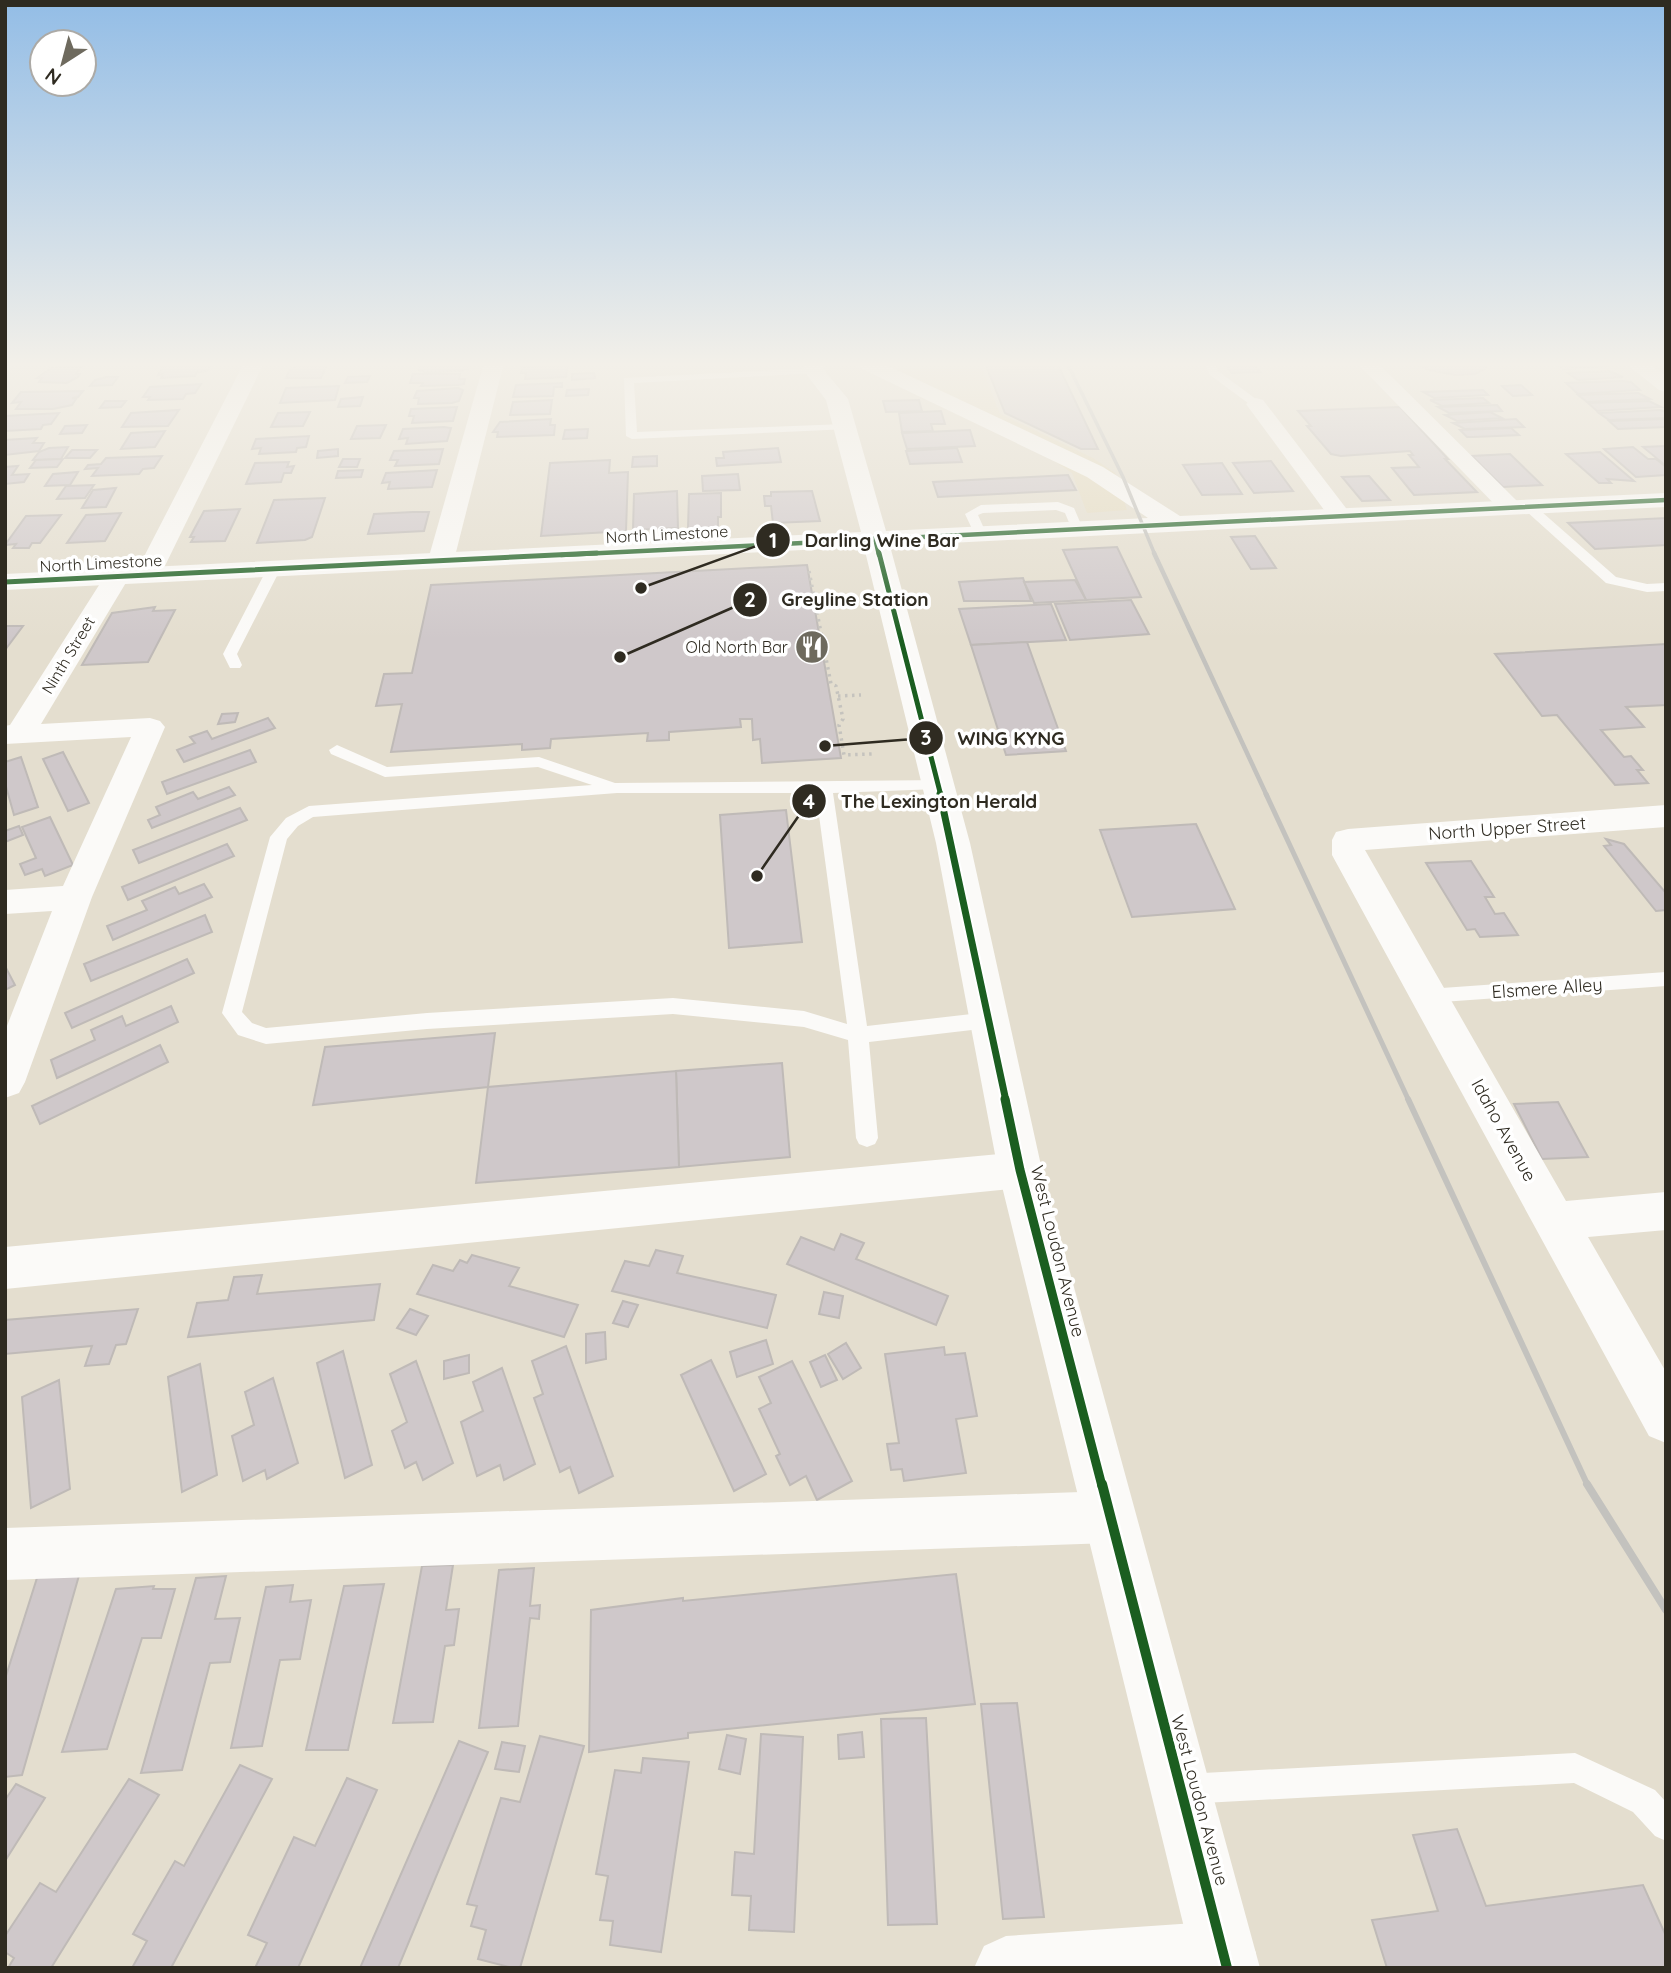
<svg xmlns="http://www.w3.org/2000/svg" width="1671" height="1973" font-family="Quicksand,sans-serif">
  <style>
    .built { fill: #e5dcc2 }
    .building { fill: #cfc8ca; stroke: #bfbab7; stroke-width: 2 }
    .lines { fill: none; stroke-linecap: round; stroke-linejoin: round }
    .path { stroke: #c5c3be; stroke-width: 3.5; stroke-dasharray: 2.5 4.5; stroke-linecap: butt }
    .lane { fill: #fbfaf8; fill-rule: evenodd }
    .street { fill: #fbfaf8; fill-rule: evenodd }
    .secondary { fill: #fbfaf8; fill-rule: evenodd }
    .rail-far4 { stroke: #c3c2be; stroke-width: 3.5 }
    .rail-far3 { stroke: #c3c2be; stroke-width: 4.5 }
    .rail-far2 { stroke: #c3c2be; stroke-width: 5 }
    .rail-far1 { stroke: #c3c2be; stroke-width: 6 }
    .rail { stroke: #c3c2be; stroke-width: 8 }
    .cycleway-far4-casing { stroke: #fff; stroke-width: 7 }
    .cycleway-far3-casing { stroke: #fff; stroke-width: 9 }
    .cycleway-far2-casing { stroke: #fff; stroke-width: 11 }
    .cycleway-far1-casing { stroke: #fff; stroke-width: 13 }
    .cycleway-casing { stroke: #fff; stroke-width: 15 }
    .cycleway-far4 { stroke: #1b5e20; stroke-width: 4.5 }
    .cycleway-far3 { stroke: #1b5e20; stroke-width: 5 }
    .cycleway-far2 { stroke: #1b5e20; stroke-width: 7 }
    .cycleway-far1 { stroke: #1b5e20; stroke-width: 9 }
    .cycleway { stroke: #1b5e20; stroke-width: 10 }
    .labels { text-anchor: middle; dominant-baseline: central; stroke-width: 7; stroke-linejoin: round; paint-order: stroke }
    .far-street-label { font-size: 16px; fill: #2f2b21; stroke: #fff }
    .far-poi-label { font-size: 16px; fill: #2f2b21; stroke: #fff; text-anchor: end }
    .street-label { font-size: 18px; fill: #2f2b21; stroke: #fff }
    .leader { fill: none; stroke: #2f2b21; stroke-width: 2.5 }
    .callout-dot { fill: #2f2b21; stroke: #fff; stroke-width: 2.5 }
    .mark-label { font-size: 21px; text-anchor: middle; font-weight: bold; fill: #fff }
    .callout-label { font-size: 19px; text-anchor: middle; font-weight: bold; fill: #2f2b21; stroke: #fff; stroke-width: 7; stroke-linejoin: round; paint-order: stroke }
  </style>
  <rect width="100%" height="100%" fill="#e4decf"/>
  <path class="built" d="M980,363L1000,414L1093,458L1115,473L1127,510L1087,513L1072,473L1044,454L883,375L896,365Z"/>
  <g class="building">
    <path d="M212,363L207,371L197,372L195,376L161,378L163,374L158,375L164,365Z"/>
    <path d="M422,363H463L470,364L468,369L460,371L426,372L419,370Z"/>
    <path d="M985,363H1057L1098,449H1081L1005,413Z"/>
    <path d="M1224,363H1262L1263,364L1253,365L1260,372L1232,373Z"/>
    <path d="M1416,363H1486V368L1475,374L1455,375L1429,370Z"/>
    <path d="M1556,363H1604L1608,366L1563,369Z"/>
    <path d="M327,365L321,378H286L290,369L297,366Z"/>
    <path d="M568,365L566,377L525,379L526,373H521L522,367Z"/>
    <path d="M81,367L76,374H80L78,377L67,383L39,382L42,378H37L51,368Z"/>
    <path d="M1609,371L1623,377L1578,380L1568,373Z"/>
    <path d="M594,373L595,378L572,380V374Z"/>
    <path d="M413,374H460L459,379H465L464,384L458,385L421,386L423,383H410Z"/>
    <path d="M370,376L367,382L345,383L348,377Z"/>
    <path d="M106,377H118L112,385L90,386L95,380Z"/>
    <path d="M1622,381L1631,382L1640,390L1578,394L1566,383Z"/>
    <path d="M562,383V387H554L553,396L513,397L516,385Z"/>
    <path d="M201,384L195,393L186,394L183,399L148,400L150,397H143L150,387Z"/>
    <path d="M1521,385L1532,395L1513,396L1502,386Z"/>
    <path d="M339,386L335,400L280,403L286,388Z"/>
    <path d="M458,388L463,390L459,401L452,403L418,404L419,398H414L417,391Z"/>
    <path d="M589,389L588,395L566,396L567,390Z"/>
    <path d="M1483,390L1488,395L1434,398L1423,392Z"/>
    <path d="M83,391L78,397L72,398L76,399L72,405L53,409H16L21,402L12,403L21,392Z"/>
    <path d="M1638,393L1650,399L1587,402L1578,395Z"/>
    <path d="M363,397L360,406L338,407L341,399Z"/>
    <path d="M1483,398L1489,403L1442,406L1430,400Z"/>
    <path d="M552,400L550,414L510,415L513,402Z"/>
    <path d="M919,400L922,411L886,412L883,401Z"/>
    <path d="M105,401H126L121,407L100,408Z"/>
    <path d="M1649,401L1661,407L1597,411L1588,403Z"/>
    <path d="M1497,405L1502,411L1449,413L1438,407Z"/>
    <path d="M457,407L453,421L412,423L414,416H409L411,409Z"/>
    <path d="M1400,407L1448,459H1445L1477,492L1414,495L1392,468L1419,467L1409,455H1413L1410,451L1341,456L1331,454L1307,426H1311L1298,411Z"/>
    <path d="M179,410L168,426L122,427L131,413Z"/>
    <path d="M1660,410L1666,412V418L1609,420L1599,413Z"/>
    <path d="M941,411L945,424H931L933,431L902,432L899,413Z"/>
    <path d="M310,412L303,426L271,427L278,413Z"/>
    <path d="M1490,412L1502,418L1457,421L1445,415Z"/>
    <path d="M59,413L51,424L43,425L41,429L5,431V416Z"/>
    <path d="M551,419L550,425H555L554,435L497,437L498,432H493L500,422Z"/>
    <path d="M1516,419L1524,427L1465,429L1453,423Z"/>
    <path d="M1666,419V427L1618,429L1609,421Z"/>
    <path d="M87,425L82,433L60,434L65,426Z"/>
    <path d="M386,425L380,438L351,439L357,426Z"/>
    <path d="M444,427L451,428L447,441L406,444L408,438L399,439L403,429Z"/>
    <path d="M1511,428L1519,435L1473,437H1467L1460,430Z"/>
    <path d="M588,429L587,438L563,439L565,430Z"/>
    <path d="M970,430L975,446L907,449L902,433Z"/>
    <path d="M165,431L155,447L121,449L131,433Z"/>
    <path d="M309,436L306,447L297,448L296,452L259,454L261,448L252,449L256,439Z"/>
    <path d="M37,438L33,443H44L39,451L5,455V440Z"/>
    <path d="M1666,446V466L1643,447Z"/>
    <path d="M68,447L61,459L33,460L39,452L49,448Z"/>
    <path d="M1633,447L1648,459H1656L1666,467V475L1636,477L1604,449Z"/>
    <path d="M778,448L781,462L717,466L716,458H724L723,452Z"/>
    <path d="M957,448L962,462L910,464L906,451Z"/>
    <path d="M338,449V456L317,458L318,451Z"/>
    <path d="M443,449L439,464L395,466L398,460H390L394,451Z"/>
    <path d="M72,450H97L90,458H65Z"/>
    <path d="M1600,452L1634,481L1607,479L1611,483H1599L1566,454Z"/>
    <path d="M1510,454L1542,485L1503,487L1472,456Z"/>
    <path d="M162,456L154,468L143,469L139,474L92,476L98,468L85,469L88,465L101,464L106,458Z"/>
    <path d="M657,456V466L632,467L633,457Z"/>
    <path d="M63,459L57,467L30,468L36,460Z"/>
    <path d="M343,459H360L357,467H339Z"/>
    <path d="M610,460L609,473L628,472L626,531L541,536L550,463Z"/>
    <path d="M1271,461L1293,491L1254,493L1233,463Z"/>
    <path d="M289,462L287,467L294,466L291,473H284L281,482L246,484L255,463Z"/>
    <path d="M1222,463L1242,494L1202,495L1183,465Z"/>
    <path d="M18,466L12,475L29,474L24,482L5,484V467Z"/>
    <path d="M363,470L361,477L336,478L338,471Z"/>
    <path d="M437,470L432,487L388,489L390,482L382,483L386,473Z"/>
    <path d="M78,472L70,485L45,486L53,474Z"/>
    <path d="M738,474L740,490L703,491L702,476Z"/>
    <path d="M1068,475L1076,490L938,497L933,482Z"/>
    <path d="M1369,476L1390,500L1362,501L1342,477Z"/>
    <path d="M94,485L85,498L57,499L66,486Z"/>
    <path d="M116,488L106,507L82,508L93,490Z"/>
    <path d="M677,491L678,528L633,530L634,494Z"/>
    <path d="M812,491L820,521L773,523L771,506H765L764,496H771V492Z"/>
    <path d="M721,493V517H718V527L688,528L689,494Z"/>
    <path d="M325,498L312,537L305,540L257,543L274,500Z"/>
    <path d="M240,509L225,541L191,542L194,537H190L204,511Z"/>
    <path d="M413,512H429L424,531L368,534L374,514Z"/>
    <path d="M121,513L105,541L67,543L86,515Z"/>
    <path d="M61,515L40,543H32L29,548H13L16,544L5,545L26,516Z"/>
    <path d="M1666,518V545L1595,549L1568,523Z"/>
    <path d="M1255,536L1276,568L1251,569L1231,537Z"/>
    <path d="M1117,547L1141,597L1086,600L1063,550Z"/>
    <path d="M807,565L841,758L762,763L760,739L753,740L752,719H740L741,727L669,732V740L647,741L648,733L551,739L550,748L522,750V744L391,752L402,704L376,706L384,674L412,673L431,585Z"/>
    <path d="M1023,578L1031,601H964L959,582Z"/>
    <path d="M1075,580L1086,600L1034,603L1024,582Z"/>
    <path d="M1131,600L1149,634L1070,640L1055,604Z"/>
    <path d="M1051,604L1066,640L971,645L959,609Z"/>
    <path d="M155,607L153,611L175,610L148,662L82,665L112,613Z"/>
    <path d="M5,626H23L5,650Z"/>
    <path d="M1027,642L1066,751L1006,755L971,645Z"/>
    <path d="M1666,644V705L1626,707L1644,727L1601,730L1624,757L1631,756L1643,770H1637L1648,783L1615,785L1557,715L1542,716L1495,654Z"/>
    <path d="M238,713L235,722L218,724L222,714Z"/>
    <path d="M268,718L275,728L184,762L177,750L195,743L190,737L207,731L212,739Z"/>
    <path d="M250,750L256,762L167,794L162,782Z"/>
    <path d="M63,752L89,803L68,811L43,759Z"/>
    <path d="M21,757L38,807L14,815L5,783V762Z"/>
    <path d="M229,787L235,795L152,828L148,820L160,815L156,807L193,792L198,799Z"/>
    <path d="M240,808L247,820L139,863L133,850Z"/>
    <path d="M786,810L802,942L729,948L720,815Z"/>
    <path d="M50,817L73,865L45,876L42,869L25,875L20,864L36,858L22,827Z"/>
    <path d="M1196,824L1235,909L1132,917L1100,830Z"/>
    <path d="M19,826L23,835L5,842V831Z"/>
    <path d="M1606,839L1624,844L1666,893V910L1656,911L1604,846L1611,845Z"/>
    <path d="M227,844L234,856L128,900L122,887Z"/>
    <path d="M1471,861L1494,897H1485L1495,914L1504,913L1518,935L1480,937L1475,929L1467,930L1426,863Z"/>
    <path d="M204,884L212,897L113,940L107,926L147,910L142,901L175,887L179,894Z"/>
    <path d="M205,915L212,932L91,981L84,964Z"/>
    <path d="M187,959L194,973L72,1028L65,1013Z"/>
    <path d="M5,966L15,985L5,990Z"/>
    <path d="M171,1006L178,1022L57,1078L51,1060L95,1040L91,1030L122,1016L126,1026Z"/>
    <path d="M495,1033L488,1087L313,1105L325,1047Z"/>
    <path d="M160,1045L168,1062L40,1124L32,1106Z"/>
    <path d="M782,1063L790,1157L679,1167L676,1071Z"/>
    <path d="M676,1071L679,1167L476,1183L488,1087Z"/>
    <path d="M1558,1102L1588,1157L1542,1159L1514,1104Z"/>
    <path d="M841,1234L864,1243L856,1259L948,1296L936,1325L787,1264L801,1237L834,1250Z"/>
    <path d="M656,1250L683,1256L677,1273L776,1295L767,1328L612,1291L625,1261L649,1266Z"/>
    <path d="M472,1255L519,1268L509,1286L578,1305L564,1337L417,1294L433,1265L453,1271L460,1260L467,1263Z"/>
    <path d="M262,1275L257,1294L380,1284L374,1320L188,1337L197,1303L228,1300L234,1277Z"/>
    <path d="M824,1292L843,1296L839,1318L819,1314Z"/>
    <path d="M623,1301L638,1305L628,1327L613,1323Z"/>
    <path d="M138,1309L126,1344L116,1345L109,1364L85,1366L92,1346L5,1354V1320Z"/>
    <path d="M410,1309L428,1316L416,1335L397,1328Z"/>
    <path d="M605,1332L606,1359L586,1363V1334Z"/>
    <path d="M766,1340L773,1364L737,1377L730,1352Z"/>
    <path d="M846,1343L861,1368L843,1379L828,1354Z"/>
    <path d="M566,1346L613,1476L579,1493L570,1467L560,1472L534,1398L543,1394L532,1361Z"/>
    <path d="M944,1347L945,1355L965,1353L977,1416L956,1419L966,1473L904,1481L902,1469L891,1470L887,1444L899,1443L885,1354Z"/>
    <path d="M343,1351L372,1465L345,1478L317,1363Z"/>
    <path d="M469,1355V1373L444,1379V1361Z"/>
    <path d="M825,1355L837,1380L821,1387L810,1362Z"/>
    <path d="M711,1360L766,1474L734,1491L681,1375Z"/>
    <path d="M416,1361L453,1463L423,1480L416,1462L405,1468L392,1431L407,1422L390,1374Z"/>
    <path d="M792,1361L852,1481L817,1500L806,1476L790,1485L776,1456L780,1454L759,1409L771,1403L759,1377Z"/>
    <path d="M200,1364L217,1475L182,1492L168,1377Z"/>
    <path d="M502,1368L535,1464L504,1480L500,1465L477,1476L461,1422L483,1411L473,1382Z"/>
    <path d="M273,1378L298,1463L267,1479L265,1470L243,1481L232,1436L254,1425L245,1392Z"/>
    <path d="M59,1380L70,1489L31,1508L22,1397Z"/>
    <path d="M453,1565L446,1610L459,1609L454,1645L445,1646L433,1722L393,1723L422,1566Z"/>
    <path d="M534,1568L530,1606L540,1605L539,1619L530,1618L518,1726L479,1728L499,1570Z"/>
    <path d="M80,1572L22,1775L5,1777V1679L37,1578Z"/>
    <path d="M956,1574L975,1704L688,1733V1738L589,1752L591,1610L683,1598V1601Z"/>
    <path d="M226,1576L215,1619L240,1618L230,1662L210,1663L182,1770L141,1773L196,1578Z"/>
    <path d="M384,1584L348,1750H306L344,1586Z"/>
    <path d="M293,1585L290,1602L311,1600L300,1659L280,1660L262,1746L231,1748L266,1587Z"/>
    <path d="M154,1586L153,1589H175L161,1638H142L107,1749L62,1752L116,1589Z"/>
    <path d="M1017,1703L1044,1917L1003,1919L981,1704Z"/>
    <path d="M926,1718L937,1924L888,1925L881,1719Z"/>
    <path d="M862,1732L864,1757L839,1759L838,1735Z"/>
    <path d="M761,1734L803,1737L794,1932L749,1930L751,1896L732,1895L735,1852L754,1854Z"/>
    <path d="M727,1735L746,1739L740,1774L719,1769Z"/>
    <path d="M540,1736L584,1746L520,1968H513L478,1959L486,1930L471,1926L477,1906L467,1904L501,1798L520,1802Z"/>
    <path d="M459,1741L488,1752L398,1968H360Z"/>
    <path d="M502,1742L525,1746L519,1772L495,1769Z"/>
    <path d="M643,1758L689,1762L661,1952L610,1945L613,1921L600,1920L608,1876L596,1874L615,1770L641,1773Z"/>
    <path d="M240,1765L272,1779L171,1968H132L147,1941L133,1934L175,1861L184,1866Z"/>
    <path d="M347,1778L377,1790L298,1968H255L267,1943L248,1935L294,1837L315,1846Z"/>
    <path d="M129,1779L159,1795L51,1968H8L14,1958L5,1952V1936L40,1883L56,1892Z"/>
    <path d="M16,1784L45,1798L5,1861V1800Z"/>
    <path d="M1457,1829L1486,1906L1643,1885L1666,1936V1968H1387L1372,1920L1438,1911L1413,1835Z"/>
  </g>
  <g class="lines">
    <g class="path">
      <path d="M809,571L831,684L836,686L843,719L839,725L844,755L872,754"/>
      <path d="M838,696L861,695"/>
    </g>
    <g class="lane">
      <path d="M1204,363H1214L1218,371L1260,402V406H1252L1210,375Z"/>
      <path d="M814,368L819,371L818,373L634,383L637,432L844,424L848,425V429L632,439L626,436L624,378Z"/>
      <path d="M1058,502L1074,508L1083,529L1081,532H1073L1065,513L1056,510L983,513L978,515L986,533L980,537L974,533L965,514L981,505Z"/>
      <path d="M1526,505H1534L1616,577L1647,584L1666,583V591L1647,592L1606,583L1526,511Z"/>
      <path d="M269,565L281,568L237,654L242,665L240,668H230L223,654Z"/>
      <path d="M337,745L387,767L539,757L615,783L944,780L946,784L938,789L833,793L867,1026L989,1012L996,1015L999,1020L996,1025L989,1028L869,1042L878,1138L875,1144L867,1147L859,1144L856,1138L848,1040L804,1027L673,1014L427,1029L266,1044L238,1035L222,1013L270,837L286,818L309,806L592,785L538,767L385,777L331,754L329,750ZM617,793H816L847,1024L804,1011L673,998L427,1013L266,1028L252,1023L242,1012L287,839L298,826L313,817Z"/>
      <path d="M1666,972V986L1428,1003L1421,1001L1418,996L1421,991L1428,989Z"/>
      <path d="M1575,1753L1655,1790L1666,1802V1841L1655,1836L1633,1812L1574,1783L1185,1804L1174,1800L1170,1789L1174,1778L1185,1774Z"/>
    </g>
    <g class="street">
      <path d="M5,363H17L5,371Z"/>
      <path d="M244,363H264L161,574L157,579H139L135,574Z"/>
      <path d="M484,363H504L454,560L450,565H432L428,560Z"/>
      <path d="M1357,363H1378L1519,503L1523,508L1519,513H1503Z"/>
      <path d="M1625,363H1648L1666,376V392L1659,390Z"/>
      <path d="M1256,398L1263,400L1349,512L1353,517L1349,522H1333L1246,404Z"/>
      <path d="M117,568L126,571L130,576L41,724L150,718L160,721L165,727L92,897L25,1082L19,1093L5,1098V1031L52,911L5,914V890L63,886L131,737L5,744V726L10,725L108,571Z"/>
      <path d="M1666,805V827L1365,850L1566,1201L1666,1192V1230L1588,1237L1666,1372V1443L1649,1436L1332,855V840L1336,832L1348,829Z"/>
      <path d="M1020,1152L1035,1157L1041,1170L1035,1183L1020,1188L5,1289V1247Z"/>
      <path d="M1110,1491L1128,1499L1136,1517L1128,1535L1110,1543L5,1580V1528Z"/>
      <path d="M1224,1921L1246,1931L1256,1953L1249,1968H974L984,1946L1006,1936Z"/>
    </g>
    <path class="secondary" d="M802,363H822L824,370L848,399L886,531L1148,518L1087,477L858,367L855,363H882L1103,467L1180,516L1666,493V507L890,546L970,843L1042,1170L1260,1968H1194L998,1170L936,843L864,547L5,590V574L861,532L826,400L804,371Z"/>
    <path class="rail-far4" d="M1067,363L1123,477L1155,555"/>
    <path class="rail-far3" d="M1154,553L1267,796"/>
    <path class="rail-far2" d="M1266,794L1409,1101"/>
    <path class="rail-far1" d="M1408,1099L1588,1486"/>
    <path class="rail" d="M1587,1484L1666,1610"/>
    <g class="cycleway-far4-casing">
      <g id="cycleway-far4">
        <path d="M875,538L879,555"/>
        <path d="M561,555L1666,500"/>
      </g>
    </g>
    <g class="cycleway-far3-casing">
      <g id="cycleway-far3">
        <path d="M879,553L941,796"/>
        <path d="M5,582L597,553"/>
      </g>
    </g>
    <g class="cycleway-far2-casing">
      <path id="cycleway-far2" d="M940,794L1006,1101"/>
    </g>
    <g class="cycleway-far1-casing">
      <path id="cycleway-far1" d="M1005,1099L1020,1170L1102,1486"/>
    </g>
    <g class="cycleway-casing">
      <path id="cycleway" d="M1102,1484L1227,1968"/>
    </g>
    <use href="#cycleway-far4" class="cycleway-far4"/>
    <use href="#cycleway-far3" class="cycleway-far3"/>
    <use href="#cycleway-far2" class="cycleway-far2"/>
    <use href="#cycleway-far1" class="cycleway-far1"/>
    <use href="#cycleway" class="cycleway"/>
  </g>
  <linearGradient id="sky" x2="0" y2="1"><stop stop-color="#93bde6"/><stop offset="0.57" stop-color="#f3f0e9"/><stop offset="1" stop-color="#f3f0e9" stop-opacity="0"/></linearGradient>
  <rect width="1671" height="639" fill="url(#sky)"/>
  <defs>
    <g id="restaurant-disc" transform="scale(1.75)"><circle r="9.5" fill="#6e6a5e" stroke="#fff"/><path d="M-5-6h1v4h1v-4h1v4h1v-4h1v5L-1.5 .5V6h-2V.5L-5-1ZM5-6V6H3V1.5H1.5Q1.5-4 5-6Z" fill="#fff"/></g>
  </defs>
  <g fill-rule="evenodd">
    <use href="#restaurant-disc" x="812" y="647"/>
  </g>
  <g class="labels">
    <g class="far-street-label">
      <text transform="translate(667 534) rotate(-3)">North Limestone</text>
      <text transform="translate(101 563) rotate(-3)">North Limestone</text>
      <text transform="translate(68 655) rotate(-59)">Ninth Street</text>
    </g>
    <g class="far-poi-label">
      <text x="788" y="647">Old North Bar</text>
    </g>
    <g class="street-label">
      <text transform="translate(1507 828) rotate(-4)">North Upper Street</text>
      <text transform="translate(1547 988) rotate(-4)">Elsmere Alley</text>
      <text transform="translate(1504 1130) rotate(61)">Idaho Avenue</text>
      <text transform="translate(1058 1251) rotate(76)">West Loudon Avenue</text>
      <text transform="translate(1200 1800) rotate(75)">West Loudon Avenue</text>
    </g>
  </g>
  <path class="leader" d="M641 588L773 540M620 657L750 600M825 746L926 738M757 876L809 801"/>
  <g class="callout-dot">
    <circle cx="641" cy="588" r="7"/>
    <circle cx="620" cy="657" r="7"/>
    <circle cx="825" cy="746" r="7"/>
    <circle cx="757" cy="876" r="7"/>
    <circle cx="773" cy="540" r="18"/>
    <circle cx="750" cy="600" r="18"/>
    <circle cx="926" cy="738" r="18"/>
    <circle cx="809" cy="801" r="18"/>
  </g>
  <g class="mark-label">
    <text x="773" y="548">1</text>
    <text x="750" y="607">2</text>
    <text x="926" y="745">3</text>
    <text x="809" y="809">4</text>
  </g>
  <g class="callout-label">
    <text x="882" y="547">Darling Wine Bar</text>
    <text x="855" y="606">Greyline Station</text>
    <text x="1011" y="745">WING KYNG</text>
    <text x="939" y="808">The Lexington Herald</text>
  </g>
  <rect width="1671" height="1973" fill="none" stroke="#2f2b21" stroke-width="14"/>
  <g transform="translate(63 63) rotate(216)"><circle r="33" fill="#ffffff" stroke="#acaaa6" stroke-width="2"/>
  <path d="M0-5L12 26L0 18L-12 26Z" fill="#6e6a5e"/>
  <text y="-10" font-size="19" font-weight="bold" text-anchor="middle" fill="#2f2b21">N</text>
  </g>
</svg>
